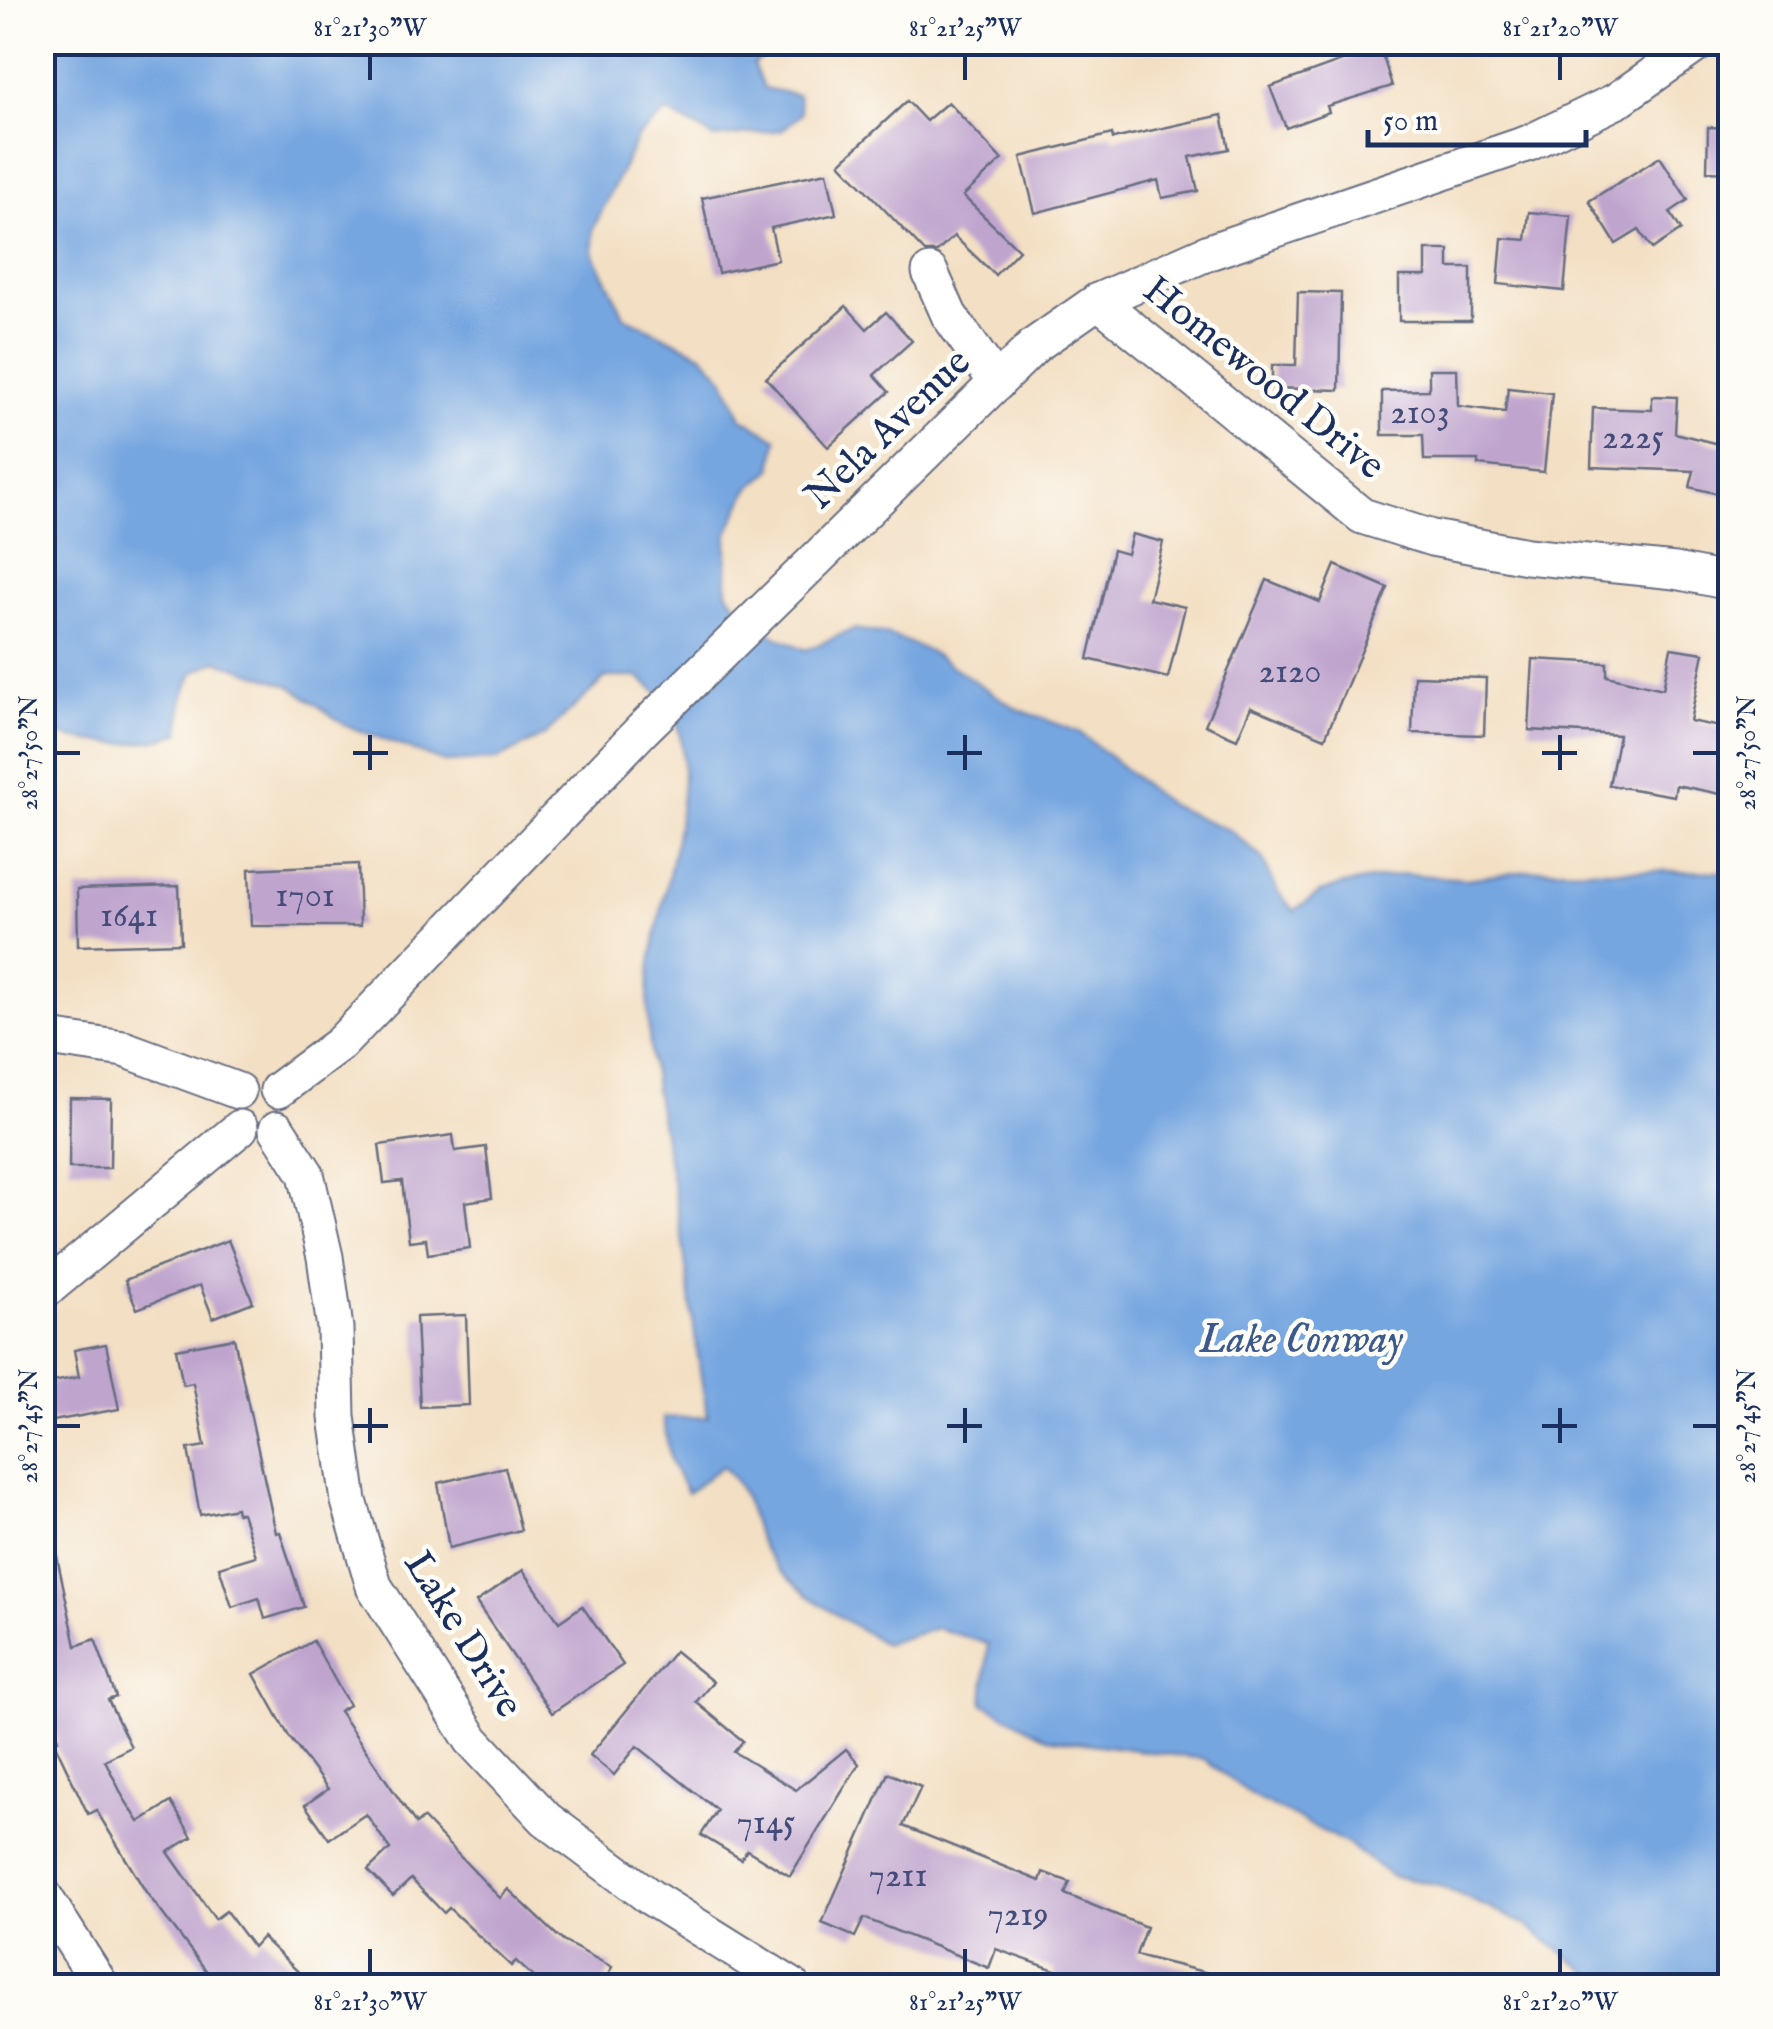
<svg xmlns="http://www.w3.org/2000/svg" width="1773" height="2029" font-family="'IM FELL English',serif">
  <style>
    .water { fill: #76a6e0; stroke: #486a9f; stroke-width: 2.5 }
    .building { fill: #bfa4ce }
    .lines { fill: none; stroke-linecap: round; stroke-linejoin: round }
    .minor-casing { stroke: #676d81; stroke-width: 39 }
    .minor { stroke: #fff; stroke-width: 35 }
    .ticks { fill: none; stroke: #1b2f5e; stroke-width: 4 }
    .labels { text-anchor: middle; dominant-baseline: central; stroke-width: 9; stroke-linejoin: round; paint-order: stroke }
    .number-label { font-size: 35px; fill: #444c7a }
    .street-label { font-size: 40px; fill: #1b2f5e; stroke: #fdfcf7 }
    .water-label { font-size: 42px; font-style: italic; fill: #3b598c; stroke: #fdfcf7 }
    .neatline { fill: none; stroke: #1b2f5e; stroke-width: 4 }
    .ticks-label { font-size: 25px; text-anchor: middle; fill: #1b2f5e }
  </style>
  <rect width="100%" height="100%" fill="#fdfcf7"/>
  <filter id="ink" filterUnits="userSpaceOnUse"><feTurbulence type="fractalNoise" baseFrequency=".01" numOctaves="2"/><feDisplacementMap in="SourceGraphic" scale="20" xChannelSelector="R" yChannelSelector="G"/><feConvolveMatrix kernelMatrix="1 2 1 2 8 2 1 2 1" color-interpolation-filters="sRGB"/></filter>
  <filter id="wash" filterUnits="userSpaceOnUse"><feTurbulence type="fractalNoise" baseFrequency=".0048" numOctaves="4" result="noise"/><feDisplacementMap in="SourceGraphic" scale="40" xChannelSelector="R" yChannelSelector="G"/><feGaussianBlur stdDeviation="2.25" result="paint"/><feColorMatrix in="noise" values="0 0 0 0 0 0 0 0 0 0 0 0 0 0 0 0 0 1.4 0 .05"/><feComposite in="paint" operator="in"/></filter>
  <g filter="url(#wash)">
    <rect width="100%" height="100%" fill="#f3dfc3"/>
    <path class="water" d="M42,43H783L753,64L764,88L798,95L801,114L782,130L715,138L667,112L638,136L593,229V253L625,317L702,354L724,378L742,418L777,439L772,469L748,490L727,535V591L740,610L775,636L806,650L854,629L886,634L927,650L1017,709L1079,732L1169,805L1231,831L1262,858L1278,892L1294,911L1321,892L1342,885L1406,874L1465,879L1542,869L1730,872V1986H1608L1524,1924L1436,1884L1391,1876L1348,1844L1252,1796L1204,1759L1047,1738L983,1703L988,1644L937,1628L884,1644C845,1619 794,1594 767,1554C747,1524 753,1493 722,1466L687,1493L671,1463L663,1418L708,1417C694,1349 690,1281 678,1213C665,1135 643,1059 649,979C654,913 710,762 667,702C660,693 647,685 638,677H606L545,735L497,760L444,762L345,725L289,685L217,661L193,672L182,701L180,733C139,749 83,745 43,729Z"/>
    <g id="blocks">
      <g class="building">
        <path d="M1380,47L1392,86L1327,106L1329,112L1286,128L1270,87Z"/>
        <path d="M907,101L926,121L948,102L1002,160L963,196L1019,250L995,275L954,236L937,252H925L840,163Z"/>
        <path d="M1222,115L1229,149L1190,157L1198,191L1162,198L1158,180L1035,213L1021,157L1112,134L1113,139Z"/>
        <path d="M1708,127L1730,128V172L1707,171Z"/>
        <path d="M1660,157L1688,200L1670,212L1681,230L1652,249L1639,230L1616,244L1589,201Z"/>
        <path d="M827,172L836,214L771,228L778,260L718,273L702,198Z"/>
        <path d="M1529,212L1571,216L1564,291L1498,284L1502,238L1526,240Z"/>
        <path d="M1426,250H1449V268H1471V321H1399V276H1426Z"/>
        <path d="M1298,292L1341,293L1339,390L1272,388V365H1296Z"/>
        <path d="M846,306L867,329L886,312L912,341L874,375L889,392L828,447L766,378Z"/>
        <path d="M1429,369H1457L1458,406L1505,412L1508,388L1552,393L1544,472L1478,465V460H1424L1423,435H1382V391L1429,390Z"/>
        <path d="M1652,396L1677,397L1675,433L1730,447V497L1690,487L1694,471L1591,467L1593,408L1652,410Z"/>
        <path d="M1132,534L1163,542L1149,599L1185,607L1168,678L1088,659L1113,550L1127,554Z"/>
        <path d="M1335,565L1388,588L1325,738L1251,707L1237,739L1205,725L1267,580L1320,602Z"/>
        <path d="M1671,648L1704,653L1690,721L1730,729V796L1676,785L1674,796L1609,785L1619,735L1529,730L1533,659L1607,663V676L1663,689Z"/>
        <path d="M1414,676L1486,678L1484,735L1412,733Z"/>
        <path d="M358,864L360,926H251L249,869Z"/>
        <path d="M179,886L181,943L78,946L77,889Z"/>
        <path d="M70,1098L111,1099L110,1168H69Z"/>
        <path d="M453,1135L455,1151L486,1147L492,1198L465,1202L470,1248L428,1254L426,1239L409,1241L402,1181L384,1183L379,1145Z"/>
        <path d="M228,1240L253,1302L213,1318L200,1285L137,1309L125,1280Z"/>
        <path d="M466,1315L469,1405L420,1407L416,1317Z"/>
        <path d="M234,1338L276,1533L280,1532L304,1607L265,1619L259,1598L232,1607L219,1567L256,1556L242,1513H237L236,1508L200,1515L188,1449L205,1446L193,1383L183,1385L176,1349Z"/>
        <path d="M106,1344L119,1409L42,1423V1384L79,1377L74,1350Z"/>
        <path d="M505,1467L521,1530L449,1548L438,1483Z"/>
        <path d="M53,1538L76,1646L95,1639L116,1697L108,1700L131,1747L105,1760L123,1797L139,1822L171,1802L192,1837L168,1852L215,1919L226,1911L253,1947L262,1937L313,1986H218L146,1892L96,1810L88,1814L54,1742L58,1740L42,1698V1539Z"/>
        <path d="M523,1570L559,1622L582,1606L623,1665L552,1713L476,1602Z"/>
        <path d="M313,1641L349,1705L339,1711L416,1824L423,1818L500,1898L508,1889L563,1941L612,1967L602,1986H543L516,1961L511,1966L449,1908L444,1913L411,1879L393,1896L368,1870L390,1849L366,1814L329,1839L305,1805L328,1789L290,1738L254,1674Z"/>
        <path d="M675,1651L713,1682L696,1702L743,1741L734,1752L796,1790L846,1749L859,1764L790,1876L747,1850L741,1859L701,1835L717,1810L637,1746L614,1775L590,1755Z"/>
        <path d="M888,1773L921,1787L903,1826L1040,1881L1043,1872L1070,1882L1065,1894L1146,1927L1136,1955L1228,1978L1227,1986H1049L1055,1970L996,1949L989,1968L864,1918L855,1937L822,1923Z"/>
      </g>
    </g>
  </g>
  <g filter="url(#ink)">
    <use href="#blocks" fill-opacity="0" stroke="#676d81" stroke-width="2.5"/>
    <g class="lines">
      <g class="minor-casing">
        <g id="minor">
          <path d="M930,272L949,315L997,383"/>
          <path d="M1098,301L1362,516L1432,538L1527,556L1675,571L1730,582"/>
          <path d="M42,1037L124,1049L238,1091"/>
          <path d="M278,1090L340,1044L642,730L1035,345L1098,301L1209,252L1529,143L1616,101L1700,42"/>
          <path d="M277,1129L306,1174L325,1257L335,1328L337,1417L349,1501L374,1586L472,1740L546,1819L650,1897L792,1986"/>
          <path d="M42,1293L240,1128"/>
          <path d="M42,1893L101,1986"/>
        </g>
      </g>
      <use href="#minor" class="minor"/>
    </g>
  </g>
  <path class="ticks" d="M370,55V80M965,55V80M1560,55V80M370,735V770M965,735V770M1560,735V770M55,753H80M353,753H388M947,753H982M1542,753H1577M1693,753H1718M370,1408V1443M965,1408V1443M1560,1408V1443M55,1426H80M353,1426H388M947,1426H982M1542,1426H1577M1693,1426H1718M370,1949V1974M965,1949V1974M1560,1949V1974"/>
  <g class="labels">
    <g class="number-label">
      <text x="1420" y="413">2103</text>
      <text x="1633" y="438">2225</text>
      <text x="1290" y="672">2120</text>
      <text x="305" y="896">1701</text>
      <text x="129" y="916">1641</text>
      <text x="766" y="1823">7145</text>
      <text x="898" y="1876">7211</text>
      <text x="1018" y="1915">7219</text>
    </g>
    <g class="street-label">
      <text transform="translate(1263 379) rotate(39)">Homewood Drive</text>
      <text transform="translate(889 430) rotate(-44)">Nela Avenue</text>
      <text transform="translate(462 1635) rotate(58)">Lake Drive</text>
    </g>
    <g class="water-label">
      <text x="1301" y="1340">Lake Conway</text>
    </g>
  </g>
  <rect width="1773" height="2029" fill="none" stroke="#fdfcf7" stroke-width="110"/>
  <path d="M1368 130v15h218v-15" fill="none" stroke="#1b2f5e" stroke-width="5"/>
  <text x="1383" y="130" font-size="30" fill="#1b2f5e" stroke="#fdfcf7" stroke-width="8" paint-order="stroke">50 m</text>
  <rect x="55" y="55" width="1663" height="1919" class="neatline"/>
  <g class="ticks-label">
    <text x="370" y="36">81°21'30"W</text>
    <text x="965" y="36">81°21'25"W</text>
    <text x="1560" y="36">81°21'20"W</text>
    <text transform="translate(28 753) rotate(-90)" y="9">28°27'50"N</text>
    <text transform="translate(1746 753) rotate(-90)" y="9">28°27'50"N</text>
    <text transform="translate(28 1426) rotate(-90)" y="9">28°27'45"N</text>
    <text transform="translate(1746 1426) rotate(-90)" y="9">28°27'45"N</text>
    <text x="370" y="2010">81°21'30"W</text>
    <text x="965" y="2010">81°21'25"W</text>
    <text x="1560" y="2010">81°21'20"W</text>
  </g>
</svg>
